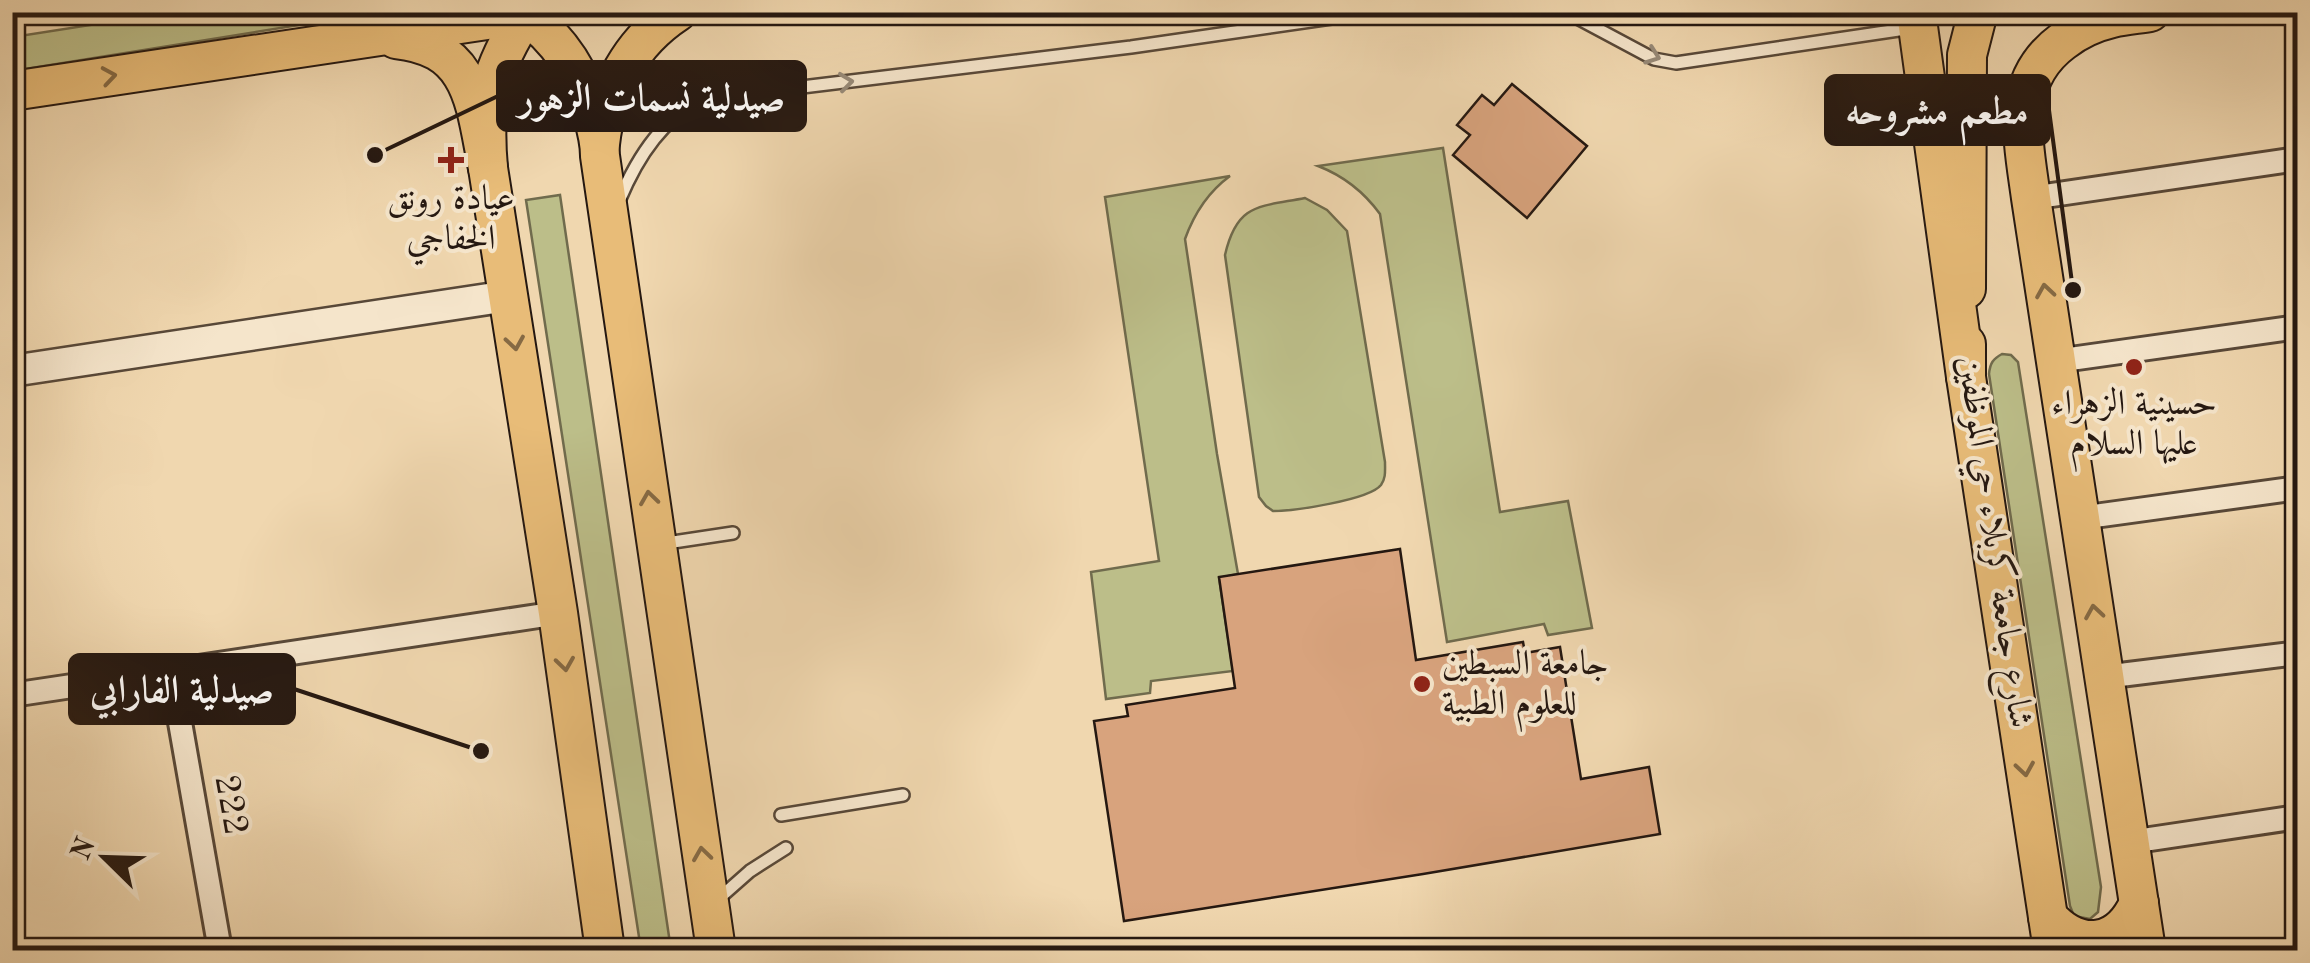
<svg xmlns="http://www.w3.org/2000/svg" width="2310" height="963" font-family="'Old Standard TT',Amiri,serif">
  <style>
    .green { fill: #bcbe89; stroke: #706b4d; stroke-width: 2.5 }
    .building { fill: #d8a37d; stroke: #251811; stroke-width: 2.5 }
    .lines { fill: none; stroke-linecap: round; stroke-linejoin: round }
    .service-casing { stroke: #584838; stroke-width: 16 }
    .minor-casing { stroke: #584838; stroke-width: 28 }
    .tertiary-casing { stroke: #584838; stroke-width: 35 }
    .primary-casing { stroke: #251811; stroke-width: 42 }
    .trunk-casing { stroke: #251811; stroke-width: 42 }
    .service { stroke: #f5e5cb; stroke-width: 11 }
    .minor { stroke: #f5e5cb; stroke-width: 22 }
    .tertiary { stroke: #f5e5cb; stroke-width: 30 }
    .primary { stroke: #e8bc78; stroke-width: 38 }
    .trunk { stroke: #e8bc78; stroke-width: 38 }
    .oneway { stroke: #978977 }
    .oneway2 { stroke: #866a44 }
    .poi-dot { fill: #8f2418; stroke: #f5e5cb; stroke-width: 4 }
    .labels { text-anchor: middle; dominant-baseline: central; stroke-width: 8; stroke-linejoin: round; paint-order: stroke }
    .poi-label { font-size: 35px; fill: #251811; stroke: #f5e5cb }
    .street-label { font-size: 35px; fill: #251811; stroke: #f5e5cb }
    .leader { fill: none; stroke: #251811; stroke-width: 4 }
    .callout-dot { fill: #251811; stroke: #f5e5cb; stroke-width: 4 }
    .callout { fill: #251811; stroke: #251811; stroke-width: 4 }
    .callout-label { font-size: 38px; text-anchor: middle; font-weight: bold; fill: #fff }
  </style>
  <rect width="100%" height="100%" fill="#f0d7af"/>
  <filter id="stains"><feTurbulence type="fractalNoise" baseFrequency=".002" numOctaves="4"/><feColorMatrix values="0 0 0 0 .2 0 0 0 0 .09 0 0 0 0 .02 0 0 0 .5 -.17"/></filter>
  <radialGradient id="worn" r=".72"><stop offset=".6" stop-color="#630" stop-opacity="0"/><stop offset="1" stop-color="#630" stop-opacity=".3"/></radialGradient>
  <g class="green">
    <path d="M328,12L330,20L13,71V37L167,13Z"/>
    <path d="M1443,148L1500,512L1568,501L1592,628L1548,635L1544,624L1447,642L1380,214C1364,192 1344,176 1318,166Z"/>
    <path d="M1230,176C1208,192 1194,214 1185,239L1217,454L1238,574L1219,578L1233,671L1151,681L1150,693L1106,699L1091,572L1159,561L1105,197Z"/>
    <path d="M560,195L671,950H641L526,200Z"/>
    <path d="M1305,198L1327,210L1347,231L1385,462C1385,471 1386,478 1381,485C1369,500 1294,511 1273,511L1266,506L1259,497L1225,255C1237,203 1259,207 1305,198Z"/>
    <path d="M2002,354L2011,355L2018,362L2101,887L2098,912L2090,919L2074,916L2070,906L1989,374C1990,363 1993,359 2002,354Z"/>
  </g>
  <g class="building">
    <path d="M1512,84L1587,146L1527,218L1453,155L1470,135L1457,125L1482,95L1494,105Z"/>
    <path d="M1400,549L1416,660L1523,642L1525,653L1560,647L1581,779L1649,767L1660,834L1423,874L1124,921L1094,721L1128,716L1126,705L1235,688L1219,577Z"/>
  </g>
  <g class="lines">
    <g class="service-casing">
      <g id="service">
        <path d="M1566,12L1654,59L1676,63L1912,28"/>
        <path d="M619,201C634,165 659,121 697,104C706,100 718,99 728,96L1131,47L1373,12"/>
        <path d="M660,544L733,533"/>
        <path d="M781,815L903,795"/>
        <path d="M716,901L750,871L786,848"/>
      </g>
    </g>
    <g class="minor-casing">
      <g id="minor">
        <path d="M2031,198L2298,159"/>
        <path d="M2056,361L2298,327"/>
        <path d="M2080,518L2298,488"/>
        <path d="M171,671L220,950"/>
        <path d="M2104,677L2298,653"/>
        <path d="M12,695L558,613"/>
        <path d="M2130,842L2298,817"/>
      </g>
    </g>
    <g class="tertiary-casing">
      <path id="tertiary" d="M12,371L508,296"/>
    </g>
    <g class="primary-casing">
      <g id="primary">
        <path d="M522,12C559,38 582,73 593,117C597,130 600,142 600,156L716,950"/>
        <path d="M527,12C490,69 482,102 488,168L558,613L605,950"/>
        <path d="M1966,289L1967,55L1978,12"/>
        <path d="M1966,344V377L2053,950"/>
        <path d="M2048,917C2080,952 2119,947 2139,903"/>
        <path d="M2146,950L2031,198C2023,139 2009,81 2063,41C2077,30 2095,22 2112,18C2124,15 2138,14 2150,12"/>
      </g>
    </g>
    <g class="trunk-casing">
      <g id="trunk">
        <path d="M1916,12L1966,377"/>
        <path d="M396,39C474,47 475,104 488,168"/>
        <path d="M12,91L541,12"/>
        <path d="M600,144C606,90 630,43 677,12"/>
      </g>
    </g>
    <use href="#service" class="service"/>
    <use href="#minor" class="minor"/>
    <use href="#tertiary" class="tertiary"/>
    <use href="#primary" class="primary"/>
    <use href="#trunk" class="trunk"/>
  </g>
  <defs><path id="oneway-chevron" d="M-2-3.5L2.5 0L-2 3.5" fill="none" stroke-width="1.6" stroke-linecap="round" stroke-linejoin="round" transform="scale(2.5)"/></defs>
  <g class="oneway">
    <use href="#oneway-chevron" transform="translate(1653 56) rotate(20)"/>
    <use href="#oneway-chevron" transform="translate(846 82) rotate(-7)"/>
  </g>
  <g class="oneway2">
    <use href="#oneway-chevron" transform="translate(109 76) rotate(-9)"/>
    <use href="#oneway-chevron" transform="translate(2045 291) rotate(-99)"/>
    <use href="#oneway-chevron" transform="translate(515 343) rotate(81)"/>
    <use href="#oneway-chevron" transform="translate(649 498) rotate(-98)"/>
    <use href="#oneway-chevron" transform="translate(2094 612) rotate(-99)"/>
    <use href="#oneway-chevron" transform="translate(565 664) rotate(82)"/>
    <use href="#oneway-chevron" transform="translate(2025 769) rotate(81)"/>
    <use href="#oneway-chevron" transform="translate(702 854) rotate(-98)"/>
  </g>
  <g class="poi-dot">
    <path d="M446 145h10v10h10v10h-10v10h-10v-10h-10v-10h10z"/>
    <circle cx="2134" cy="367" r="10"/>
    <circle cx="1422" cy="684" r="10"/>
  </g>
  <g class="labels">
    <g class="poi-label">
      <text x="451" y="199">عيادة رونق<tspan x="451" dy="40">الخفاجي</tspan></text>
      <text x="2134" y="404">حسينية الزهراء<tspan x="2134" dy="40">عليها السلام</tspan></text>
      <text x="1442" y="664" text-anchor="start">جامعة السبطين<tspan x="1442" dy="40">للعلوم الطبية</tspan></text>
    </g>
    <g class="street-label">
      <text transform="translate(1994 542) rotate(82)">شارع جامعة كربلاء حي الموظفين</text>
      <text transform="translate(230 805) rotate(80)">222</text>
    </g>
  </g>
  <path class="leader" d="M375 155L498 96M2073 290L2049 110M481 751L294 689"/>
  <g class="callout-dot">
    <circle cx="375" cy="155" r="10"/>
    <circle cx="2073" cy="290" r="10"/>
    <circle cx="481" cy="751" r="10"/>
  </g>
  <g class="callout">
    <rect x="498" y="62" width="307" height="68" rx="10"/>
    <rect x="1826" y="76" width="223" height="68" rx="10"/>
    <rect x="70" y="655" width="224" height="68" rx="10"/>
  </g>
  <g class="callout-label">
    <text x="652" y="110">صيدلية نسمات الزهور</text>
    <text x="1937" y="123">مطعم مشروحه</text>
    <text x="182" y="702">صيدلية الفارابي</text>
  </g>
  <rect width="2310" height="963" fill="none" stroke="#f0d7af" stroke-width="50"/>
  <rect x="15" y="15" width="2280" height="933" fill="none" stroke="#251811" stroke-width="5"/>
  <rect x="25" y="25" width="2260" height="913" fill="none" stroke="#251811" stroke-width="2.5"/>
  <g transform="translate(105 858) rotate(293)" stroke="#f5e5cb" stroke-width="8" paint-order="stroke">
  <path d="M0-8L18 38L0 25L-18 38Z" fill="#251811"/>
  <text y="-15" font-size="28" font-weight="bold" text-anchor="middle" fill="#251811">N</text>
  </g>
  <rect width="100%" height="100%" filter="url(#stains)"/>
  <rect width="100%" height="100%" fill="url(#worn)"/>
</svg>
